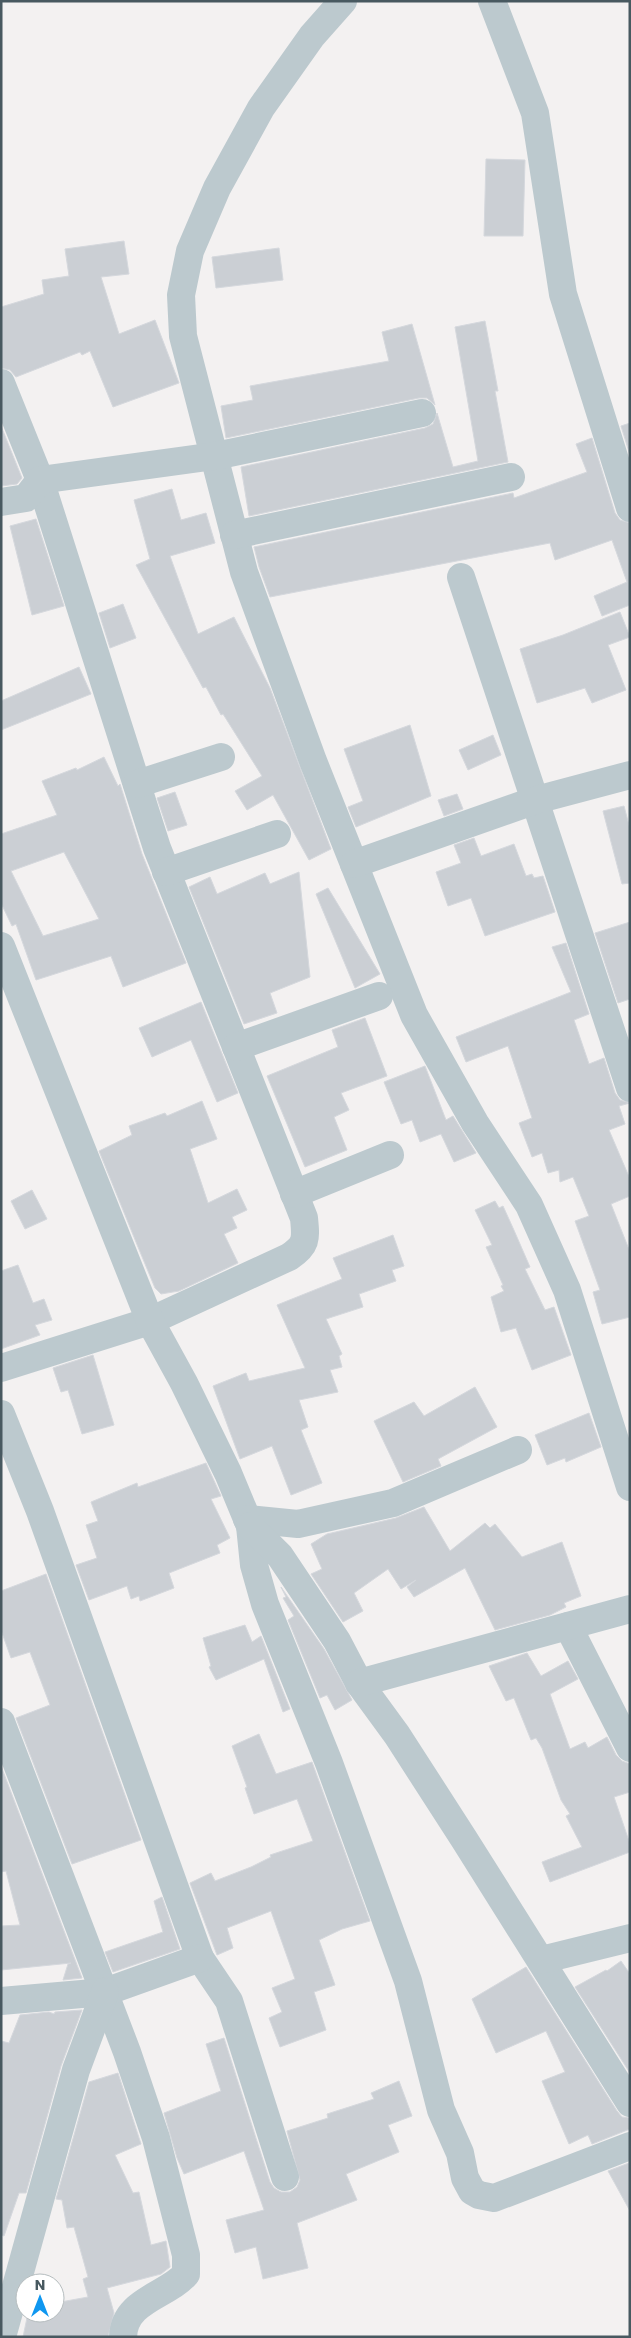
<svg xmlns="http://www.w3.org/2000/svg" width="631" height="2338" font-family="Poppins,sans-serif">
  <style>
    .building { fill: #cbcfd4; stroke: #d5d8dd; fill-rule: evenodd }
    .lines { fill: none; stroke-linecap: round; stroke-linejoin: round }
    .minor { stroke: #bcc9ce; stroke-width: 28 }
  </style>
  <rect width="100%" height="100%" fill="#f3f1f1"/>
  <g class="building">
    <path d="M486,159L525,160L523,236H484Z"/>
    <path d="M124,241L129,274L101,277L119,334L155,320L179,383L113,407L90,351L82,355L80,352L16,377L10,370L1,368V307L44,294L42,280L69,276L65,249Z"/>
    <path d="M279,248L283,280L216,288L212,257Z"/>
    <path d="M485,321L498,391H495L508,462L249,516L241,467L425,428L433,424L437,413L453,467L478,461L455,327Z"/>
    <path d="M412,324L435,405L427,398H419L226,438L221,406L253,400L250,386L389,361L382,332Z"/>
    <path d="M630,423V455L621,426Z"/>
    <path d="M1,426L22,478L17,484L1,486Z"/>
    <path d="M592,438L615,513L620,520L630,523V605L602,616L594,596L627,582L612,540L555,560L550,543L270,597L259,567L254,547L513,493L514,498L587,472L576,444Z"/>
    <path d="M172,489L181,520L206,513L215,543L170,556L198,634L234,617L270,688L331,849L309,860L273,795L247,810L235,791L262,776L223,714L221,715L206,687L203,688L136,565L150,559L134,500Z"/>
    <path d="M36,519L64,606L32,615L10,526Z"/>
    <path d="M123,604L136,638L110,648L99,613Z"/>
    <path d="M620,612L630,637L608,645L626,690L592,703L585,688L537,703L520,649L563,635Z"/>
    <path d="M79,667L91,694L1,730V701Z"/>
    <path d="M410,725L431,796L356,827L348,807L363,801L344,749Z"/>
    <path d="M493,735L501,755L468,770L459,750Z"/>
    <path d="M104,757L118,786L120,784L142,854L186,963L123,987L111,956L36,980L16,924L12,926L1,903V834L57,815L42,781L76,768L77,770ZM64,852L99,919L43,936L11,871Z"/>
    <path d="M175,792L187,825L168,831L157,798Z"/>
    <path d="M457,794L463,809L444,816L438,800Z"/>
    <path d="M624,806L630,829V883L622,884L603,811Z"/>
    <path d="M474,838L481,856L514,844L526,876L532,874L534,878L543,876L555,912L485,936L471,898L448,906L436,872L461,863L454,845Z"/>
    <path d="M299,872L310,977L270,993L277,1013L244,1024L189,887L210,877L217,894L265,873L270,884Z"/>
    <path d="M328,888L380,974L355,988L316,894Z"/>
    <path d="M630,922V999L618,1003L595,933Z"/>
    <path d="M566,943L589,1014L574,1020L589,1064L604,1058L615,1093L620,1100L630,1103L619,1106L625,1124L609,1130L630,1179V1196L611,1204L630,1252V1317L602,1324L593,1292L600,1290L575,1221L589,1216L573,1177L560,1182L559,1170L548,1173L542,1153L532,1157L519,1123L532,1118L508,1046L466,1062L456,1037L571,992L552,947Z"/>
    <path d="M201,1002L238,1093L217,1102L191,1040L152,1057L139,1028Z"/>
    <path d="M365,1018L387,1076L341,1093L349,1110L334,1117L347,1150L305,1167L267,1076L338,1047L332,1030Z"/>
    <path d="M425,1066L446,1120L453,1116L476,1153L454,1162L441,1134L420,1142L412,1120L401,1124L384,1082Z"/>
    <path d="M202,1101L217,1139L190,1149L208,1203L237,1189L247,1210L232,1217L237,1228L224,1234L238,1263L179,1291L161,1294L155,1288L138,1247L99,1151L132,1135L129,1126L165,1113L167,1116Z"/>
    <path d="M32,1190L47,1219L25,1229L11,1201Z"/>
    <path d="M495,1201L499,1208L503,1206L513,1228L530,1267L525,1269L545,1310L554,1307L571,1355L532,1370L516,1328L501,1332L491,1297L504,1291L501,1286L503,1285L486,1247L492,1245L475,1210Z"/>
    <path d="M393,1235L404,1266L392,1270L396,1281L359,1294L363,1307L326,1319L342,1354L339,1356L342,1367L330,1370L338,1392L299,1400L308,1427L301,1430L322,1483L291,1495L272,1446L240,1459L213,1386L246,1373L249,1381L305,1368L277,1305L342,1279L333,1258Z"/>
    <path d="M18,1265L33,1303L44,1299L52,1320L35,1325L40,1335L1,1349V1271Z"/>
    <path d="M93,1355L114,1425L82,1434L68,1390L61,1392L53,1368Z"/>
    <path d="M475,1387L497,1427L438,1459L441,1466L403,1482L374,1421L414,1402L424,1416Z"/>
    <path d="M589,1413L601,1447L566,1462L565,1458L547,1465L535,1435Z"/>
    <path d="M206,1463L221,1496L211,1499L230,1538L217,1545L220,1553L169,1573L174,1588L140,1601L139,1596L131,1599L127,1586L89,1600L76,1565L97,1558L86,1525L98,1521L91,1502L137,1483L138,1487Z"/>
    <path d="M424,1507L450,1551L485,1523L490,1528L495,1524L522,1557L562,1542L581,1596L564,1603L566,1607L550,1615L495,1630L465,1568L414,1597L407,1587L416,1580L401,1589L388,1569L354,1593L363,1611L343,1622L311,1574L322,1569L311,1544L327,1534L396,1518Z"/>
    <path d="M46,1574L141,1840L72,1864L16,1718L50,1705L30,1652L11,1658L1,1630V1591Z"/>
    <path d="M281,1587L324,1649L352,1700L335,1710L327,1695L320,1698L288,1620L294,1616L283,1598L286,1597Z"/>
    <path d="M245,1625L252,1642L261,1636L290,1709L283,1712L264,1659L216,1680L209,1667L211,1666L203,1638Z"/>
    <path d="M527,1653L541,1676L568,1661L578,1679L550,1694L570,1749L585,1742L588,1748L607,1737L616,1755L622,1761L630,1764V1792L614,1797L630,1844V1852L550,1882L542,1862L582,1847L566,1816L570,1814L561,1800L542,1748L536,1738L531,1740L514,1698L506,1701L489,1666Z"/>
    <path d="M259,1734L276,1774L312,1762L370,1921L342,1929L319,1940L335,1985L314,1992L326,2030L280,2047L269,2018L282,2012L272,1988L295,1979L271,1911L227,1928L233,1948L217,1955L190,1883L211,1873L215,1881L251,1867L271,1857L270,1855L313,1841L297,1799L254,1814L245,1788L247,1787L232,1746Z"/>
    <path d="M1,1766L82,1978L63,1980L68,1964L71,1963L1,1970V1926L20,1925L6,1871L1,1872Z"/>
    <path d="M162,1897L180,1949L113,1972L105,1952L163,1932L154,1901Z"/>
    <path d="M621,1961L630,1974V2073L575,1987L606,1970L607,1971Z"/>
    <path d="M526,1967L617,2111L622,2117L630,2118V2129L592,2144L588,2135L569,2144L542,2081L565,2072L546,2031L496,2053L472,1999Z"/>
    <path d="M82,2010L61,2066L26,2193H19L4,2236L1,2235V2041L9,2043L20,2015L49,2012L54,2014L55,2012Z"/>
    <path d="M224,2038L270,2182L274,2188L281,2192H290L297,2187L300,2180L287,2131L328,2118L327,2114L374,2099L371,2093L399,2081L412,2116L388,2125L399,2152L346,2174L357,2200L297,2223L308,2268L263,2279L256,2247L235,2253L226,2220L264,2210L244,2151L184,2174L177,2158L164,2113L221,2091L206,2044Z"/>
    <path d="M118,2073L141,2144L115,2155L133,2193L139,2192L151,2245L166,2241L170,2267L161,2274L107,2288L114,2313L108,2337H23L28,2313H55V2303L88,2297L83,2279L88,2277L74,2227L67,2228L62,2200L56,2199L89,2082Z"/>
    <path d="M629,2163L630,2165V2211L608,2171Z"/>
  </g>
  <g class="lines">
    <g class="minor">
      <path d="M343,1L312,36L261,108L217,188L190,251L181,295L183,336L244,572L313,761L414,1015L475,1123L529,1205L567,1290L630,1487"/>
      <path d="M492,1L535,113L563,294L630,508"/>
      <path d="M1,383L40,480L157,848L304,1218C306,1239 307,1245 289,1257L150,1321L1,1368"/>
      <path d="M1,502L26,498L40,480L215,456L422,413"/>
      <path d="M234,535L511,477"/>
      <path d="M461,577L630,1088"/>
      <path d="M137,784L221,757"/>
      <path d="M354,864L536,800L630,775"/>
      <path d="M166,872L277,834"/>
      <path d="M1,946L150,1321L184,1383L228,1473L250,1526L254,1565L265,1604L329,1763L408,1981L441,2110L460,2153L465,2178L472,2191L479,2195L494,2198L630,2146"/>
      <path d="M236,1047L379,996"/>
      <path d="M294,1194L390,1155"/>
      <path d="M1,1414L40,1511L200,1958L229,2001L285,2177"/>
      <path d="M247,1519L298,1524L393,1503L518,1450"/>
      <path d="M250,1526L280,1556L337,1641L359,1683L397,1735L464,1839L630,2103"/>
      <path d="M568,1626L630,1748"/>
      <path d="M359,1683L630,1609"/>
      <path d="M1,1722L127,2052L156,2138L186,2255V2274C167,2296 124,2300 123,2337"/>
      <path d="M541,1960L630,1938"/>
      <path d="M1,2001L105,1992L200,1958"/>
      <path d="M2,2337L76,2070L105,1992"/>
    </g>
  </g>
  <rect width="631" height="2338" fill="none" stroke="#485960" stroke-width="5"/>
  <g transform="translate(40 2298)"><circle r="24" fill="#ffffff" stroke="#b6bdbf"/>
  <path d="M0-4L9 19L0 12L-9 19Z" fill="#0f97f0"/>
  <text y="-8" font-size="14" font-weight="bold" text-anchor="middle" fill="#485960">N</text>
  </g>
</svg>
